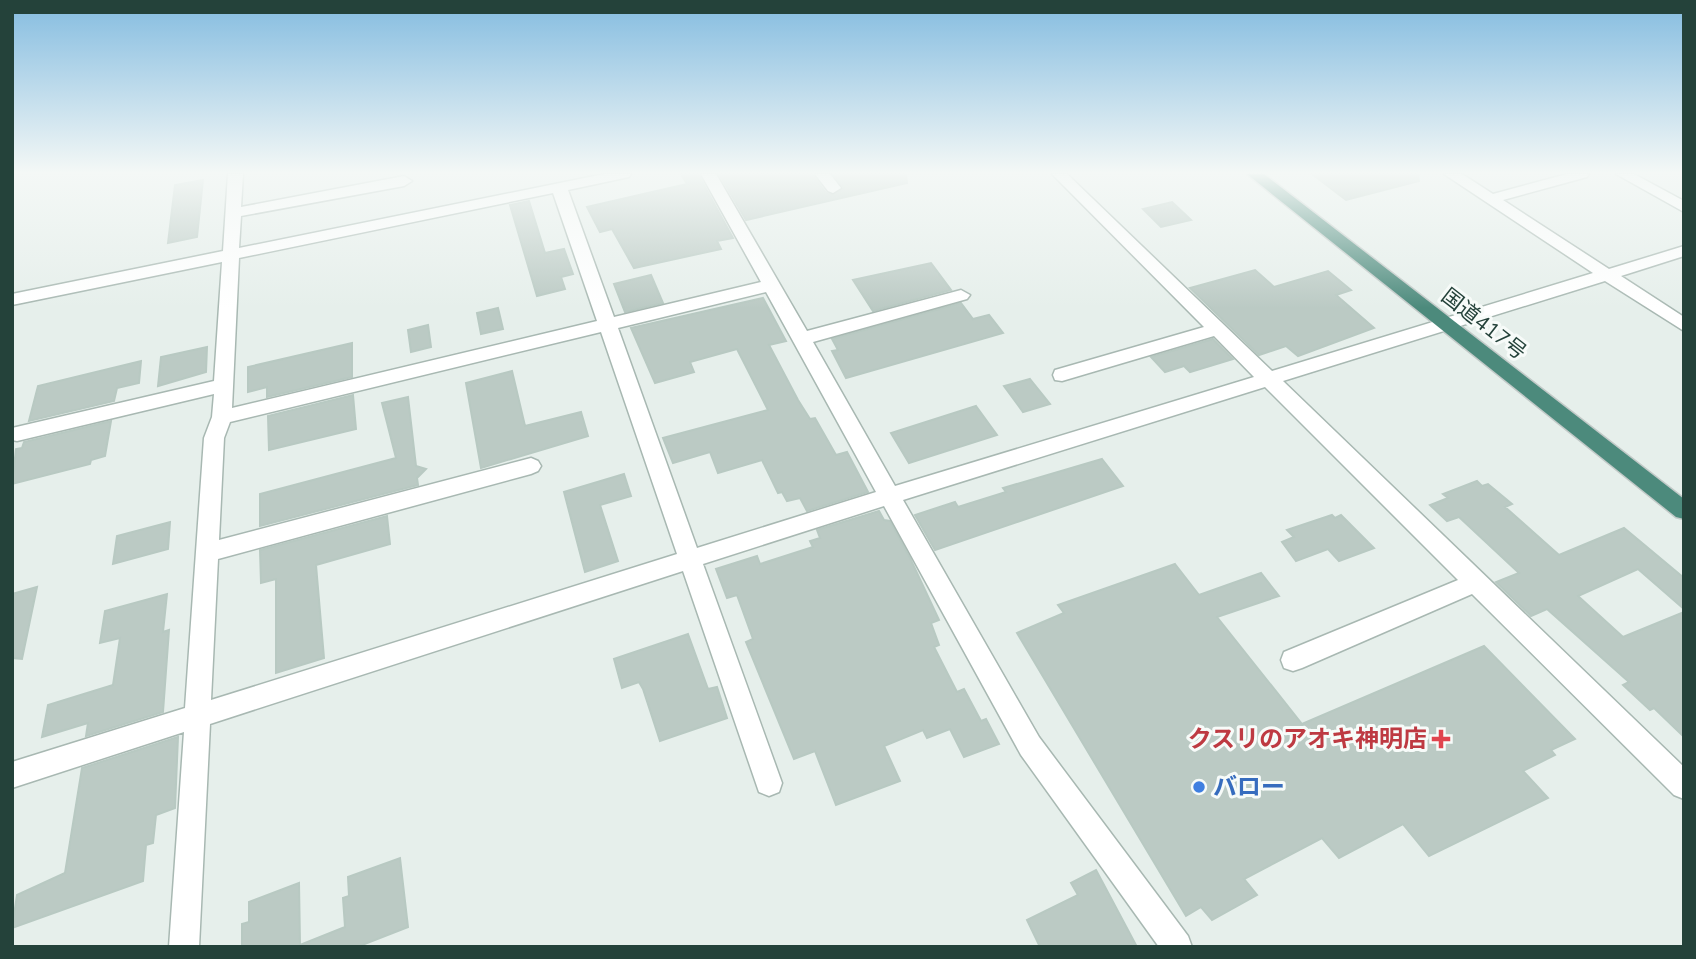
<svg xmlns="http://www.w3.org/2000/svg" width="1696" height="959" font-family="'Nunito Sans','Noto Sans JP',sans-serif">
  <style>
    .building { fill: #bbcac4; stroke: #b8c9c2; stroke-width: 2 }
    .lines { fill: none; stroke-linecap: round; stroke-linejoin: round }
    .minor-casing { stroke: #a8b8b2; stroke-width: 3 }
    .trunk-casing { stroke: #c2cac8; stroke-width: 3 }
    .minor { fill: #fff; fill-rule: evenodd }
    .trunk { fill: #4c8a7c; fill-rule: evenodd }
    .health-dot { fill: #e0444e; stroke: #f7fbf9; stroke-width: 2.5 }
    .shop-dot { fill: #3f7fe0; stroke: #f7fbf9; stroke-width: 2.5 }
    .labels { text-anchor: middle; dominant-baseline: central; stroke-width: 6; stroke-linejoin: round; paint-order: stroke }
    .street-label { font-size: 21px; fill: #24423a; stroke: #f7fbf9 }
    .near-health-label { font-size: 24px; font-weight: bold; fill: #be3a42; stroke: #f7fbf9; text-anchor: end }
    .near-shop-label { font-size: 24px; font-weight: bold; fill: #366cbe; stroke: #f7fbf9; text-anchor: start }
  </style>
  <rect width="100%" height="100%" fill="#e6efeb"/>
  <g class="building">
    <path d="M681,174H698L733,238L717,241L721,249L634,268L612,229L600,232L587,207L687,184Z"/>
    <path d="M719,174H812L826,193L832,195L844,188L833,174H906L907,183L746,220Z"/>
    <path d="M1312,174H1418L1419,181L1346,200Z"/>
    <path d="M203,180L197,237L168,243L175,185Z"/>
    <path d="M529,201L545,253L564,249L573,274L561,277L565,289L537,296L510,205Z"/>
    <path d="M1172,202L1191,220L1161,227L1143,209Z"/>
    <path d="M931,263L951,290L873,311L853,280Z"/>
    <path d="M1255,270L1274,287L1328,271L1351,290L1336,295L1374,328L1298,356L1286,346L1259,355L1190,288Z"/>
    <path d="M651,275L663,303L625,312L614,284Z"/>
    <path d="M763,298L786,341L769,345L798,400L810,419L815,418L836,455L847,452L868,492L807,511L800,498L787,501L782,492L778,493L762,460L718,473L710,452L673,463L663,438L768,410L737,349L690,362L694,372L655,383L631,328Z"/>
    <path d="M961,303L973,319L989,315L1003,333L846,378L832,351L838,350L832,339Z"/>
    <path d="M498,308L503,329L481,334L477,313Z"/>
    <path d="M428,325L431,347L411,352L408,330Z"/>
    <path d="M1213,339L1233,359L1190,372L1184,366L1165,372L1151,357Z"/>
    <path d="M352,343V377L267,397V387L248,392V367Z"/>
    <path d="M207,347L206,372L158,386L161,357Z"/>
    <path d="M141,361L139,383L117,388L114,401L29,421L38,386Z"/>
    <path d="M512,371L525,426L581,412L588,436L481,468L466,383Z"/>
    <path d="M1030,379L1050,404L1023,412L1004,386Z"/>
    <path d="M353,395L356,429L269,450L268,416Z"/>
    <path d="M408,397L416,466L426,469L417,478L418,485L260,526V494L396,458L382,403Z"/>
    <path d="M976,406L997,435L909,463L891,433Z"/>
    <path d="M111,421L105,456L91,460L90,464L12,484L16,449L22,448L24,442Z"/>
    <path d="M1102,459L1123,486L935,550L915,515L955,502L958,507L1006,492L1003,488Z"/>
    <path d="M624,474L631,496L600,505L618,561L585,572L564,492Z"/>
    <path d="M1477,481L1482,486L1488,484L1512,504L1505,507L1559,555L1624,528L1684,578V609L1638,569L1578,596L1623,637L1684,612V737L1654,708L1650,710L1623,685L1629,682L1547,609L1531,616L1496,582L1519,573L1459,517L1447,521L1430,505L1448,498L1443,494Z"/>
    <path d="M879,511L884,520L890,521L910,558L939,620L931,623L939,645L934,647L957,692L964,689L981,721L986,719L999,744L964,757L950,729L927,738L923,730L884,746L900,781L836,805L815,751L794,759L746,642L753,639L737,595L727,598L716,569L757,556L760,564L813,547L810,541L820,538L817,530Z"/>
    <path d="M1332,515L1335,518L1341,515L1374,548L1339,561L1328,549L1296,561L1282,542L1294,537L1287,530Z"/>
    <path d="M387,516L390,544L316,565L324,658L276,673V579L261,583L260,550Z"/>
    <path d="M170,522L168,549L113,564L117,536Z"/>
    <path d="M1175,564L1199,595L1261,573L1279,596L1217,617L1302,724L1484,646L1575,739L1551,750L1555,755L1523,771L1548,798L1429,856L1403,824L1339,858L1322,838L1244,879L1257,895L1212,920L1201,907L1186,916L1017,633L1064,613L1058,605Z"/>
    <path d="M37,587L22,659L12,658V594Z"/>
    <path d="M167,594L163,632L169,630L163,712L86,736L88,723L42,737L48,705L113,685L120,638L100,643L105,611Z"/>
    <path d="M688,634L708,689L717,687L727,718L660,741L643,689L639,682L622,688L614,659Z"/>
    <path d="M178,737L175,808L156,815L153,843L146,845L143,881L12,928L17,895L65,873L82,768Z"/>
    <path d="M400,858L408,927L357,947H242V924L249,922V902L299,883L300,945L345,927L343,898L349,896L348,877Z"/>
    <path d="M1096,870L1137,947H1040L1027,920L1078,895L1071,883Z"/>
  </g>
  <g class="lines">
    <g class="minor-casing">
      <g id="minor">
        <path d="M228,174H243L241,207L404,176L412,181L404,186L241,216L239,248L604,174H631L629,177L568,190L614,317L761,282L701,174H716L807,331L961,290L970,295L967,299L813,342L895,486L1254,377L1214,336L1062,381L1055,380L1053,375L1055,370L1204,327L1052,174H1067L1272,371L1593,273L1444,174H1462L1493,194L1567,174H1589L1587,177L1503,200L1609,269L1684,246V256L1621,276L1684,317V331L1605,281L1283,381L1684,767V799L1674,795L1472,594L1302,668L1293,671L1284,668L1281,660L1284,652L1458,580L1265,387L903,500L1039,737L1188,936L1192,947H1159L1021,755L884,506L703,564L782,783L779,792L769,796L759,792L683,571L210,724L199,947H169L184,732L12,788V762L185,708L204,438L212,417L214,394L17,441L12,440V428L214,381L222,262L12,305V294L223,251ZM553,193L597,321L232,408L239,258ZM766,292L876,492L697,548L618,328ZM601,332L677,554L211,700L218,559L531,474L538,471L541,466L538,461L531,458L219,540L224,438L230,422Z"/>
        <path d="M815,174H830L841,188L833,193L828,191Z"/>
        <path d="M1616,174H1634L1684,201V212Z"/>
      </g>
    </g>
    <g class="trunk-casing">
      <path id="trunk" d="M1247,174H1264L1684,499V519L1676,517Z"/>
    </g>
    <use href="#minor" class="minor"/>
    <use href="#trunk" class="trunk"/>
  </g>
  <linearGradient id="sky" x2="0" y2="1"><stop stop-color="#84bce0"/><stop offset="0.56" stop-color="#f4f8f6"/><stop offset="1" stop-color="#f4f8f6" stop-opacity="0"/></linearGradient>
  <rect width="1696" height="308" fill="url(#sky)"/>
  <path class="health-dot" d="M1437.5 728.5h7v7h7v7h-7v7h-7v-7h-7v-7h7z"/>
  <circle class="shop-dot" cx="1199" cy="787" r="7"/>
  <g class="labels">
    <g class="street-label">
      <text transform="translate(1484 324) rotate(38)">国道417号</text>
    </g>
    <g class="near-health-label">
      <text x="1427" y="739">クスリのアオキ神明店</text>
    </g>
    <g class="near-shop-label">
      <text x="1213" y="787">バロー</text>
    </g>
  </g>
  <rect width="1696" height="959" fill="none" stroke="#24423a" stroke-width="28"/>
</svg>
